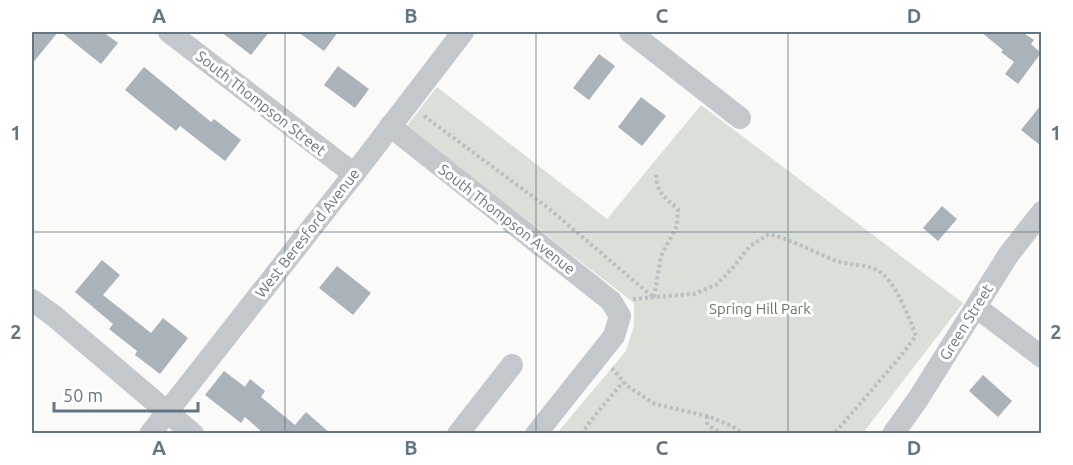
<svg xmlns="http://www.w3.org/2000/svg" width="1073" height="465" font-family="Ubuntu,sans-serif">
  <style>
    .green { fill: #dadfd7 }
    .building { fill: #aab3b9 }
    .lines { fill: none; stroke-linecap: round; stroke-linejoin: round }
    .path { stroke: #bbbfc2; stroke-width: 4; stroke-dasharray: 3 3; stroke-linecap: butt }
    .minor { stroke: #c3c8cc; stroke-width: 22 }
    .grid { fill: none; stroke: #657683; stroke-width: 1.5; stroke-opacity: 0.55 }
    .labels { text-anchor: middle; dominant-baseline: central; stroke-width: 6; stroke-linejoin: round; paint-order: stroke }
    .street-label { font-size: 15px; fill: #657683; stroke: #fff }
    .park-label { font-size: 15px; fill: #687a64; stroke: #fff }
    .neatline { fill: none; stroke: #657683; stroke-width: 2 }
    .grid-label { font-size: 20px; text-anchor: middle; font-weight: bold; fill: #657683 }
  </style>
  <rect width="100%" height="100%" fill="#fafaf8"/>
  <path class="green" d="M437,87L607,219L701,105L963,303L863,433H557L626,351L634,326V303L406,127Z"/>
  <g class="building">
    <path d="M32,32H58L32,64Z"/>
    <path d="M61,32H103L118,43L101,64Z"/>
    <path d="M221,32H269L251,55Z"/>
    <path d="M298,32H338L324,51Z"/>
    <path d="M981,32H1022L1034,40L1031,44L1041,53L1018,84L1005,74L1014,62L1001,52L1003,50Z"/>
    <path d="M599,54L615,66L589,100L573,88Z"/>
    <path d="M338,66L369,89L355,108L324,85Z"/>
    <path d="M144,67L211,122L214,119L241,140L225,161L180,126L176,131L125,90Z"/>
    <path d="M641,97L666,116L642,146L618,127Z"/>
    <path d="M1041,105V146L1021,130Z"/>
    <path d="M942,206L957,219L938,241L923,228Z"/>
    <path d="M102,260L120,275L103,295L151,333L163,318L188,338L160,374L135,355L137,351L109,329L113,324L75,292Z"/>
    <path d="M337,266L371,293L353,315L319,288Z"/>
    <path d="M224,371L245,387L250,379L265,391L261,397L295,425L306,412L331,434H264L245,417L241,423L205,395Z"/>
    <path d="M983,375L1012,401L998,417L969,391Z"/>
  </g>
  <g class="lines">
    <g class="path">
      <path d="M424,116L547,207L653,297"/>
      <path d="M654,297L661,256L677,226L678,209C664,197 656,192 656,172"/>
      <path d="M633,299L694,294L716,285L729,272L750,246L769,234C792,240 812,251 834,260C847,265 863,264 875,269C894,277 909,317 916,336L899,358L834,434"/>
      <path d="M612,368L627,386L655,404L707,416L732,426L744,434"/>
      <path d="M707,416V423L711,427L722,434"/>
      <path d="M581,434L597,413L623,382"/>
    </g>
    <g class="minor">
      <path d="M169,32L354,174"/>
      <path d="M630,32L740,118"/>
      <path d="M390,126L611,301L620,316L614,336L536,434"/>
      <path d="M32,300L54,316L193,434"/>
      <path d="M976,307L1042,357"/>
      <path d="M150,434L354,174L463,32"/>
      <path d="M458,434L512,365"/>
      <path d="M893,434L918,399L1009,254L1042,212"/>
    </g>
  </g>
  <path class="grid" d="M285,32V434M536,32V434M788,32V434M32,232H1042"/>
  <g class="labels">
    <g class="street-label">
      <text transform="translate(261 103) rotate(38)">South Thompson Street</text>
      <text transform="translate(507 219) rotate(38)">South Thompson Avenue</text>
      <text transform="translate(307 233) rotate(-52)">West Beresford Avenue</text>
      <text transform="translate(966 322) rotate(-58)">Green Street</text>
    </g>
    <g class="park-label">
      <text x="760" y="308">Spring Hill Park</text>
    </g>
  </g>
  <rect width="1073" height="465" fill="none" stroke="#ffffff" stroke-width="66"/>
  <path d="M54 402v9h144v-9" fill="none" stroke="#657683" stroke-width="3"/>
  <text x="63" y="402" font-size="18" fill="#657683" stroke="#ffffff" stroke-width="4.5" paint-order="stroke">50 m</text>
  <rect x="33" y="33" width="1007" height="399" class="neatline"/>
  <g class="grid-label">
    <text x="159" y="23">A</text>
    <text x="411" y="23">B</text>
    <text x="662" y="23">C</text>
    <text x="914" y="23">D</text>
    <text x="16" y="140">1</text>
    <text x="1056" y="140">1</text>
    <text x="16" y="339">2</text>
    <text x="1056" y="339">2</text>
    <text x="159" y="455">A</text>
    <text x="411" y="455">B</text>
    <text x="662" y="455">C</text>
    <text x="914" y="455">D</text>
  </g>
</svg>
